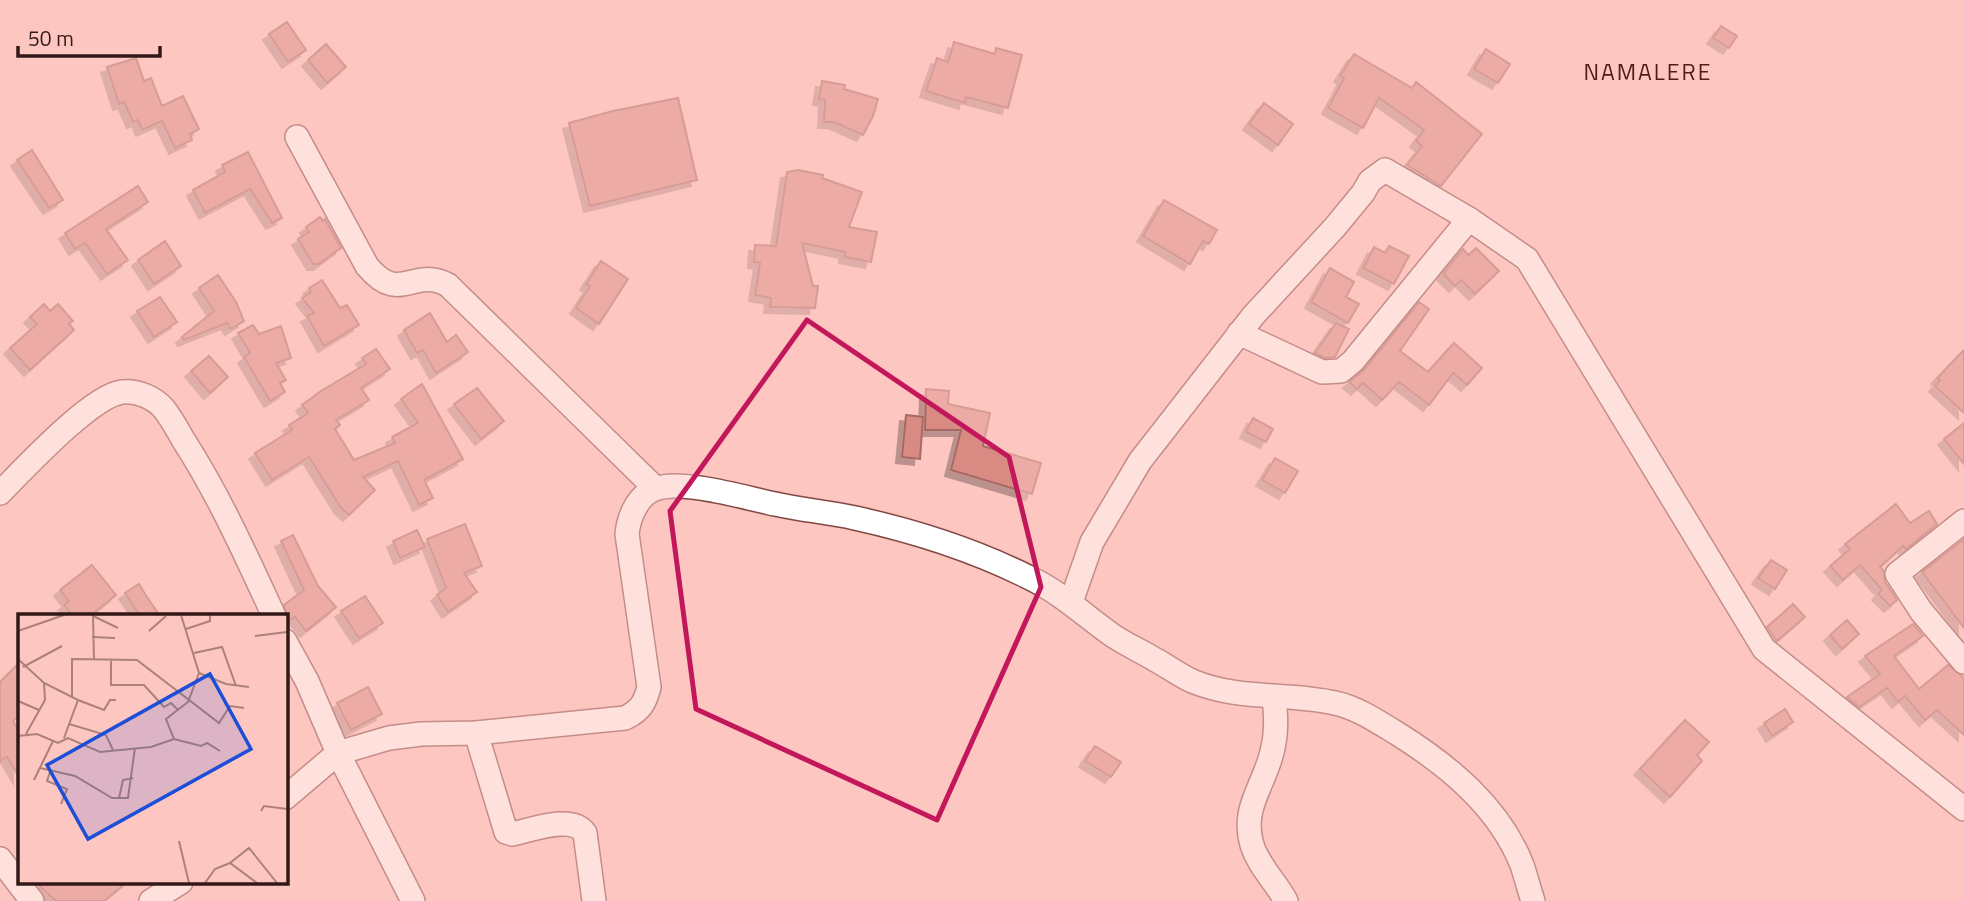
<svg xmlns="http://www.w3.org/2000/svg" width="1964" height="901" font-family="'Titillium Web',sans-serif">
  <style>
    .building { fill: #d88a83; stroke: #a76964; stroke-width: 2; filter: url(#shadow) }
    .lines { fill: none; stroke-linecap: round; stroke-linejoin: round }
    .minor-casing { stroke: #824743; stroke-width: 26 }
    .minor { stroke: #fff; stroke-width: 23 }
    .marked { fill: none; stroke: #c2185b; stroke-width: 5; stroke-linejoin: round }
    .labels { text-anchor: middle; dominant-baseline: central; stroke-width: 5; stroke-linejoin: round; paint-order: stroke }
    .quarter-label { font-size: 23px; letter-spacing: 2px; fill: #501b19; stroke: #fec6c0 }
    .inset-road { fill: none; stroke: #ac817c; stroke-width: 2 }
    .view { fill: #1d4ed8; fill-opacity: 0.15; stroke: #1d4ed8; stroke-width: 3.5 }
    .inset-edge { fill: none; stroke: #321917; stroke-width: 3.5 }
  </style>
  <defs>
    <filter id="shadow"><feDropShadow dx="-6" dy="6" stdDeviation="0" flood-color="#0004"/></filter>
  </defs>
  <rect width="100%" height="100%" fill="#fec6c0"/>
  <g class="building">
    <path d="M287,22L306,50L288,62L269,34Z"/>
    <path d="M1721,26L1737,36L1729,48L1713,38Z"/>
    <path d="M954,42L995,54L996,48L1022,55L1008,108L966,97L965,103L926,91L937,58L948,62Z"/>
    <path d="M326,44L346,67L327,83L308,60Z"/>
    <path d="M1486,49L1510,64L1498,83L1474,69Z"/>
    <path d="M1354,54L1412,88L1416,82L1482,134L1441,186L1407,165L1422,146L1416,141L1424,130L1379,98L1363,128L1328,108L1344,78L1340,76Z"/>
    <path d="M136,58L144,81L151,78L162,106L183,96L199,129L190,134L192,140L175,148L162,121L142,130L138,120L133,122L124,102L119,104L107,67Z"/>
    <path d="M822,81L845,85L844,89L878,99L873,116L863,135L834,122H824L825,100L819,99Z"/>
    <path d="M678,98L697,180L590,206L569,123L613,111Z"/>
    <path d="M1264,103L1293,124L1278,145L1249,124Z"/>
    <path d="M32,150L63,200L49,208L17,160Z"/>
    <path d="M248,152L282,218L272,223L250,189L205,213L193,190L225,172L222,165Z"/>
    <path d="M798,170L823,175L822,178L862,192L849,227L877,232L871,262L845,257V252L802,243L813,286H818L815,308L770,307L771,298L755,295L760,263L754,262L755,245L776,246L787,172Z"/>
    <path d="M138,186L148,202L106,229L128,260L107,274L85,243L75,249L65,233Z"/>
    <path d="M1164,200L1217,230L1209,244L1203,241L1190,264L1143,236Z"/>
    <path d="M320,217L323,221L325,219L341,248L319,264H313L298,239L309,232L306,227Z"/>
    <path d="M165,241L181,266L154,284L138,260Z"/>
    <path d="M1389,246L1409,256L1394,284L1363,268L1374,247L1385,253Z"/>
    <path d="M1476,248L1499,271L1475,294L1461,280L1455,286L1443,274L1463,249L1468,255Z"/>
    <path d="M601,261L628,279L599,324L576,308L590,286L586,284Z"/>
    <path d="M1330,268L1354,282L1346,297L1359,304L1348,323L1311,302Z"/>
    <path d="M218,275L236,302L244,321L231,329L227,323L184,340L182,337L214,311L199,288Z"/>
    <path d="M322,280L340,308L347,305L359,325L324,346L307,316L314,313L302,298L311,292L309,288Z"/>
    <path d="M160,297L177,322L154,337L137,311Z"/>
    <path d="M1419,302L1429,309L1400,351L1428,372L1454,343L1482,368L1467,385L1453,373L1429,405L1399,382L1382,400L1363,383L1357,389L1349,382L1364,370Z"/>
    <path d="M44,304L50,311L58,304L73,321L69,324L74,330L30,370L10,348L37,324L30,317Z"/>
    <path d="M430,313L447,342L456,335L468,352L436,373L423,350L417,353L404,330Z"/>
    <path d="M1336,323L1349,329L1335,357L1325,358L1315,353Z"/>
    <path d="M253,325L259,334L281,326L291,358L276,363L286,380L280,383L285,392L270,401L244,357L250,353L238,333Z"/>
    <path d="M376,349L390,369L361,388L369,400L336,420L340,425L335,429L354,460L395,443L392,437L418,423L401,399L422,384L463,459L424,480L433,498L419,505L398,461L363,477L375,490L349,515L341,508L309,457L272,480L255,453L292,430L289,425L308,413L302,405L321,391L366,364L362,358Z"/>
    <path d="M1964,350V413L1935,386L1940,380L1937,378Z"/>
    <path d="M209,356L228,377L210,393L191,371Z"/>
    <path d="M477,388L504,421L481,439L454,404Z"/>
    <path d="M926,389L949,391L948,404L990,413L983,446L1041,463L1032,494L951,470L961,430H925Z"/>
    <path d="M906,415L923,417L920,459L902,457Z"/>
    <path d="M1253,418L1273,429L1266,442L1246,432Z"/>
    <path d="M1964,423V464L1944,439Z"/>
    <path d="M1275,458L1298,471L1285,493L1262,480Z"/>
    <path d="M1896,504L1910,523L1929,511L1937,524L1906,549L1903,546L1880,567L1884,571L1885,582L1897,600L1890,606L1878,594L1882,590L1860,565L1843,580L1830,566L1850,549L1845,544Z"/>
    <path d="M465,524L482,566L464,573L477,592L448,612L437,595L446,588L427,539Z"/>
    <path d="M417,530L425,547L400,558L393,541Z"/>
    <path d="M293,535L318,586L336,607L306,631L295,617L288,621L284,605L304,590L281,541Z"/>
    <path d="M1964,539V628L1922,572Z"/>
    <path d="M1771,560L1787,570L1775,589L1758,578Z"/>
    <path d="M92,565L116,595L90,616H73L64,605L69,601L60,590Z"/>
    <path d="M139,584L145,594L160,616H140L125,593Z"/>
    <path d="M365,596L383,623L359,638L341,611Z"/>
    <path d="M1793,604L1805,617L1777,641L1767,627Z"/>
    <path d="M1847,620L1859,634L1842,649L1830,635Z"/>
    <path d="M1913,624L1923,636L1894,656L1919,689L1948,665L1961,675L1964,679V735L1937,710L1925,720L1905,696L1898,702L1887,688L1859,707L1847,697L1880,674L1865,656Z"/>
    <path d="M19,663V716L13,721L19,731V777L7,757L0,761V682Z"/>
    <path d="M368,687L382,714L351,730L337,703Z"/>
    <path d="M1785,709L1793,722L1772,736L1764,723Z"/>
    <path d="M1685,720L1709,742L1697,755L1702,761L1670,797L1640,769Z"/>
    <path d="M1095,746L1121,762L1111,777L1085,761Z"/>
    <path d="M35,882H127L104,901H56Z"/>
  </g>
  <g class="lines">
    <g class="minor-casing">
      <g id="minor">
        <path d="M297,137L367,266C400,306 413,266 448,285L655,488"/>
        <path d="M1239,333L1322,372L1341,371L1353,361L1469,219"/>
        <path d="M0,493C24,469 91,396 122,392C137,390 155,398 164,409C172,419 178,431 184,441C220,497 246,556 274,616"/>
        <path d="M1964,521L1897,574L1921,611L1964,662"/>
        <path d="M1071,602L1092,542L1140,461L1253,316L1335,227L1363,193L1370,181L1385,170L1469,219L1527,259L1764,649L1964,809"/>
        <path d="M285,641L307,681L338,753L413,901"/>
        <path d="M1274,697C1276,716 1277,733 1272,752C1264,786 1241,808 1252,845C1259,867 1276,882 1286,901"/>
        <path d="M476,733L506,832L512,834C532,830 572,814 585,833L594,901"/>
        <path d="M285,798L338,753L389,738L421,734L476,733L625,718C640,711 645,703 649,687L627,534C629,515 639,493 658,488C685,480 746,498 775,504C802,510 828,512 855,518C914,531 974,550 1028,577C1060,592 1084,615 1112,635C1125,644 1141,651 1154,659C1167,666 1179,675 1192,681C1240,701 1287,692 1335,703C1358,708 1378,722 1398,734C1449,766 1499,807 1522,865C1526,877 1529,889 1533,901"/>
        <path d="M0,859L32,901"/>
        <path d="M151,901L181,882"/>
      </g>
    </g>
    <use href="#minor" class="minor"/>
  </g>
  <path d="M0 0H1964V901H0ZM807,320L1009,457L1041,587L937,820L696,709L670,511Z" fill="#fec6c0" fill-opacity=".55" fill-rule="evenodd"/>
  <path class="marked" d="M807,320L1009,457L1041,587L937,820L696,709L670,511Z"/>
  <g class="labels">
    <g class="quarter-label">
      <text x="1648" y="71">NAMALERE</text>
    </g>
  </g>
  <g transform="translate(18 614)">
    <rect width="270" height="270" fill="#fec6c0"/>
    <path class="inset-road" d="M75,1L76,46M75,2L100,14M168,15L192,7V1M0,17L46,1M131,17L148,2M237,22L269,18M74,23L97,24M176,39L204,33L218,72M0,45L26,69L60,86L86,96L92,86H98M93,47V71H126L146,93L153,89L160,96M5,53L44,32M181,59L208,70L231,73M54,83V45L119,46L201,109L212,92L226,94M0,87L21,96M51,110L88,121L95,136M8,120L27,86L26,69M0,122L19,120L40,129L50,124L82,138L133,133L156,125L183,132L189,129L202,137M46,124L60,86M156,125L148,105L170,88L181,59L163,1M22,154L57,162L94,184H110L117,134M32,158L29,167L49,175L43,190M16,166L35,127M101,184L105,166L115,164M243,197L246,192L269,195M161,227L171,269M212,249L231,234L259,269M187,269L197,255L212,249L239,269"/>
    <path class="view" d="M192,60L233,135L70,225L29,151Z"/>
    <rect width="270" height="270" class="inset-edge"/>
  </g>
  <path d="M18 46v10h142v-10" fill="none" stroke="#321917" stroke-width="3.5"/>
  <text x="28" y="46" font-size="21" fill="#321917" stroke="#fec6c0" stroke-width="5" paint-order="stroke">50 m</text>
</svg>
